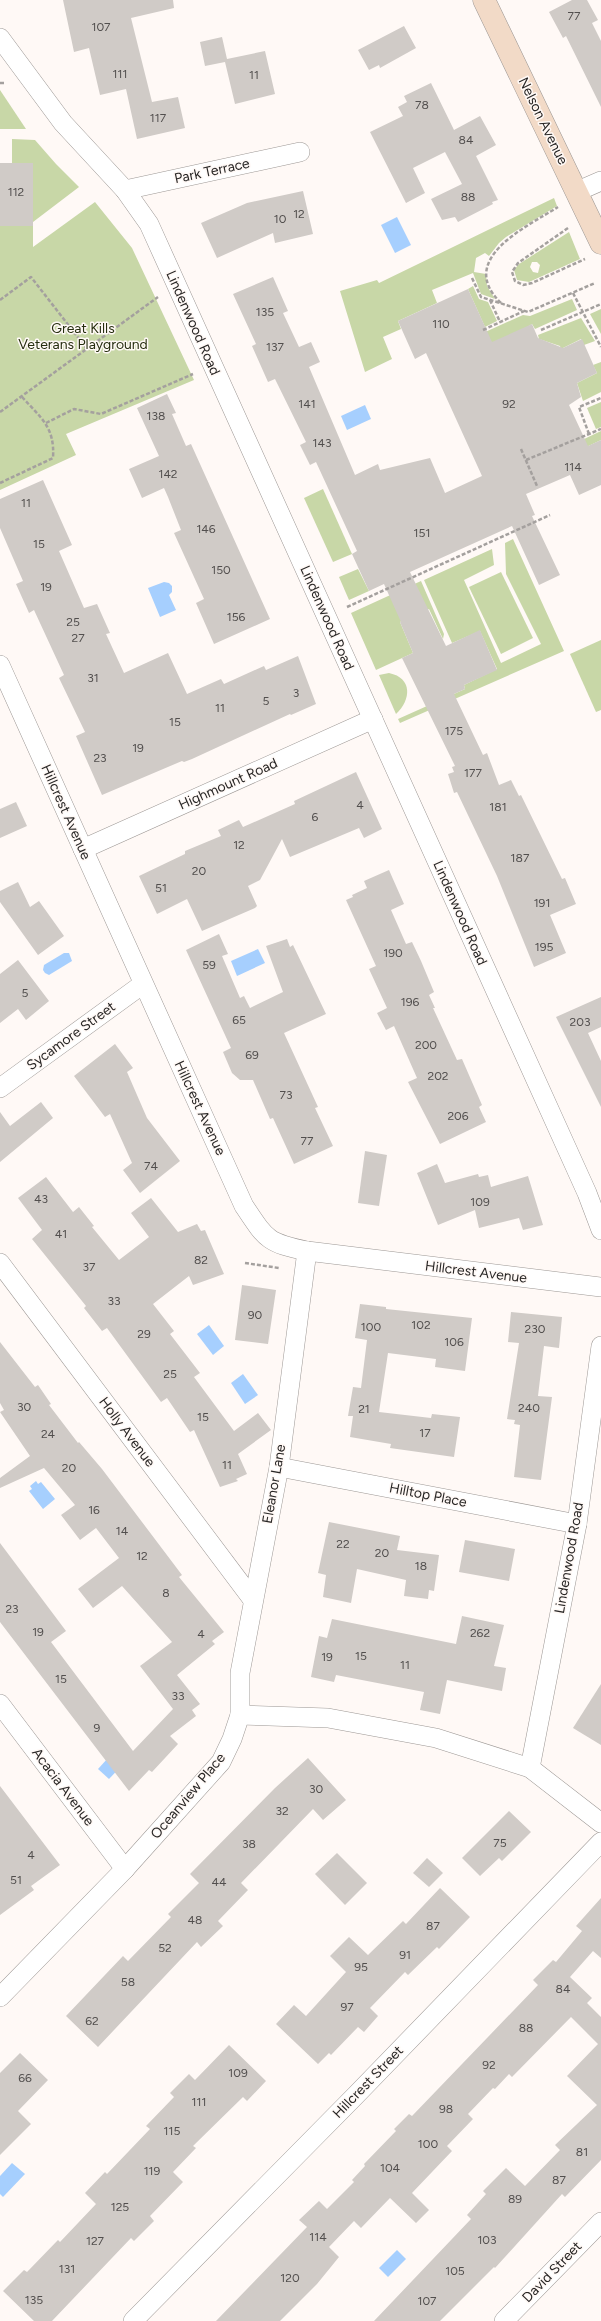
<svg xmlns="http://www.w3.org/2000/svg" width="601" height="2321" font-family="Figtree,sans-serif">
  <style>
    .green { fill: #c8d7a7; fill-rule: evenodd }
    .water { fill: #a6cffe }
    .building { fill: #d0cbc7 }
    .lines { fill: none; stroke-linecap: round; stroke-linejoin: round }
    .street-casing { stroke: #9d9895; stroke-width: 20 }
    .secondary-casing { stroke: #9d9895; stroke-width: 23 }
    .path { stroke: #a4a09e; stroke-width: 2.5; stroke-dasharray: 4 2; stroke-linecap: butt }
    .street { stroke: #fff; stroke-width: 19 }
    .secondary { stroke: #f2dac7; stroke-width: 22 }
    .labels { text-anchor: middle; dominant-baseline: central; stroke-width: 3; stroke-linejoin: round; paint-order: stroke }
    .number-label { font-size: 12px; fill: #524f4e }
    .street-label { font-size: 14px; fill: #282625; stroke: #fff9f6 }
    .park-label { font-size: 14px; fill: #262e0f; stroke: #fff9f6 }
  </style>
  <rect width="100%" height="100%" fill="#fff9f6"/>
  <g class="green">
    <path d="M0,90L26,129H0Z"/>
    <path d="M12,139L35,140L56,164L79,187L33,222V163H12Z"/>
    <path d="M554,198L557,206L506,237L499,243L489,256L485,253L476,258L474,272L486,274L487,286L495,299L481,294L473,273L432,290L437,303L398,321L401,329L383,337L392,359L365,372L340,291L377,280L379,283Z"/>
    <path d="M95,202L132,248L194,380L66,434L76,455L0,490V226H33V247Z"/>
    <path d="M569,232L580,259L529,282L517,280L514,270L519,264ZM532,262H537L540,265L538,273L533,272L530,267Z"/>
    <path d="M473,286L479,299L488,302L497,321L485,327L468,289Z"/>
    <path d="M572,299L577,310L535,329L532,324L491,350L483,333L523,315L530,316Z"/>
    <path d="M601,309V334L590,314Z"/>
    <path d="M581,318L595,341L584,345L581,339L561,349L560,346L539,339L538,335Z"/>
    <path d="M601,362V392L583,401L577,383L597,373L593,365Z"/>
    <path d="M601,402V427L596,429L587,408Z"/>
    <path d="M601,431V440L578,451L582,440Z"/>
    <path d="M323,489L352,554L333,562L304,498Z"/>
    <path d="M513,539L564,651L400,723L398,719L465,689L464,685L497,669L480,631L452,643L424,580L492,549L494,565L464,580L501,663L541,644L506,574L505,543Z"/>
    <path d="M358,569L369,591L349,600L339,577Z"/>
    <path d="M501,572L533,638L501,654L469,587Z"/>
    <path d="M421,581L444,634L443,639L429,609L400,622L413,653L376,670L351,613Z"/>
    <path d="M601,640V710L596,712L570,654Z"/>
    <path d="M389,673C413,678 411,700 396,714L379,675Z"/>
  </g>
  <g class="water">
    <path d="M397,217L411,245L395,253L381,225Z"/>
    <path d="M365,405L371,419L347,430L341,416Z"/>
    <path d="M164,582L169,583L172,586V592L169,595L176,610L160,617L148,588Z"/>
    <path d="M258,949L265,963L237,976L231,961Z"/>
    <path d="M64,953H69L72,961L49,975L45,973L43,970L44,965Z"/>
    <path d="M209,1325L224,1346L213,1355L197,1334Z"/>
    <path d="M243,1374L258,1395L245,1404L231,1383Z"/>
    <path d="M36,1481L38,1484L41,1482L55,1499L43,1509L29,1491L32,1489L30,1486Z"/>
    <path d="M118,1747L129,1758L109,1779L98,1769Z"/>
    <path d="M12,2163L25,2174L3,2197L0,2194V2176Z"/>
    <path d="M397,2250L406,2259L388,2277L379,2268Z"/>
  </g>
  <g class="building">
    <path d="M63,0H173L174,8L131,18L152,102L178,97L185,128L137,139L126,89L100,95L89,48L74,52Z"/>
    <path d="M572,0H587L598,20L592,23L601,41V107L566,36L563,38L549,12Z"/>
    <path d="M404,26L416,48L380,68L379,65L369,70L358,50Z"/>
    <path d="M222,37L227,59L265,51L275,94L235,104L225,62L205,66L200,42Z"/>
    <path d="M431,83L454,130L480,116L496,145L476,156L498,200L492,202L493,204L458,222L455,217L442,220L431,199L462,184L445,152L413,168L425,193L406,203L370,132L403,116L398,107L407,102L404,96Z"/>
    <rect x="0" y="163" width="33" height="63"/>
    <path d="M303,191L313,234L275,243L273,233L217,258L201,223L247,203Z"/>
    <path d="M273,277L288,311L283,313L299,347L311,342L320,362L309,367L355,475L378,464L380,470L430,458L445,493L482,476L426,353L415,359L398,321L468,289L492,342L532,324L538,338L563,348L582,339L597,373L577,383L581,397L569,405L588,446L601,440V485L579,495L570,475L526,494L535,515L532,516L560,575L539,585L512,526L410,572L446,646L480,630L497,670L464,685L465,689L454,694L483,755L487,753L499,785L511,780L519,796L521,795L562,879L565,878L576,904L550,915L566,953L534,967L497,876L457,792L454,793L448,774L454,772L452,767L455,766L402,658L413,653L400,622H401L384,584L369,591L352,554L357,551L316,462L310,465L300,445L306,442L275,379L268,382L252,346L256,344L233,294Z"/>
    <path d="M167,394L176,413L172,414L186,446L191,444L270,619L214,644L196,603L204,599L174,533L181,530L168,497L164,488L142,498L129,469L159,456L137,408Z"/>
    <path d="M43,480L72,545L59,551L84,608L97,604L110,633L106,634L124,673L168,653L187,694L221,679L224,684L264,666L266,670L298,656L316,704L291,715L290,714L192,759L184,762L182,761L102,795L76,736L85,732L59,678L64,675L34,610L29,613L16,584L23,581L0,528V499Z"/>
    <path d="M356,772L382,829L364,838L359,828L290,857L282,839L260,880L248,886L257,906L255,908L202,931L187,899L157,914L139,876L185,854V851L221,836L218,830L239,820L243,827L295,804L294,801Z"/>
    <path d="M16,802L27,826L0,838V809Z"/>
    <path d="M389,870L404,904L391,910L406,944L412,942L421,961L434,992L429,995L435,1008H433L457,1060L462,1059L482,1105L479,1107L486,1122L440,1144L408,1082L417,1078L394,1026L386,1030L377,1013L387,1008L369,969L376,966L346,900L353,897L352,895L367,888L364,881Z"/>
    <path d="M18,882L30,907L39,901L64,936L38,955L0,902V891Z"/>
    <path d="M219,934L228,954L222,956L240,998L244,996L250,1008L283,992L266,946L287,939L290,947L293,945L326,1014L284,1033L318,1107L315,1108L333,1146L294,1164L273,1118L270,1119L253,1080H240L232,1073L223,1052L231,1048L186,950Z"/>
    <path d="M18,960L49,1001L26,1020L18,1009L0,1023V974Z"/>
    <path d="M601,997V1027L588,1033L601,1061V1107L556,1017Z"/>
    <path d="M115,1044L133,1068L127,1072L147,1118L180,1161L140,1193L123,1170L132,1163L110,1114L105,1117L74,1076Z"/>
    <path d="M41,1102L53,1118L0,1162V1112L10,1126Z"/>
    <path d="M365,1151L387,1155L379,1206L358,1203Z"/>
    <path d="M437,1164L445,1183L478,1174L479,1177L488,1175L491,1187L528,1176L543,1225L523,1230L519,1218L479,1228L475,1210L438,1225L417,1173Z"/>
    <path d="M46,1177L73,1212L79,1207L94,1226L92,1227L119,1260L149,1237L131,1213L151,1198L178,1232L197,1224L201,1231L205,1230L224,1274L193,1285L189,1276L153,1304L174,1331L170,1334L200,1373L194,1377L234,1431L258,1413L271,1430L238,1454L247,1474L236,1479L238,1481L220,1487L194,1430L190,1432L167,1398L161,1402L107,1328L102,1331L84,1308L86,1306L32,1239L42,1230L18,1198Z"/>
    <path d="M242,1285L276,1290L268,1344L235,1340Z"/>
    <path d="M360,1304L386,1307V1309L472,1318L465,1371L435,1367L436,1359L388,1353L379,1412L431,1418L432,1414L460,1417L454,1457L390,1448L391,1444L350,1437L353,1416H348L353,1387L361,1388L367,1340L355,1338Z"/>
    <path d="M511,1312L562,1317L559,1348L544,1346L538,1396L552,1397L541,1480L514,1477L520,1425L514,1424L515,1420L507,1419L519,1343L508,1342Z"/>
    <path d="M0,1342L35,1387L38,1385L51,1404L49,1405L78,1443L79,1442L102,1469L182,1575L179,1577L224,1632L212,1641L215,1644L177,1675L200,1704L192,1710L196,1716L170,1736L178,1744L152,1772L149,1770L129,1791L0,1622V1543L66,1631L51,1642L133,1751L173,1709L140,1666L172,1642L122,1586L93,1608L78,1589L119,1558L96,1528L80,1540L61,1515L75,1505L44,1468L0,1488V1478L30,1456L0,1412L4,1410L0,1403Z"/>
    <path d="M329,1522L400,1536L397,1550L439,1555L434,1591L429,1590L428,1599L404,1596L406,1580L357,1569L351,1603L323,1597L326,1575L318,1573Z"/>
    <path d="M465,1540L515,1549L509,1581L459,1572Z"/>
    <path d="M462,1616L504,1625L494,1666L506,1668L502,1691L447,1680L440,1714L420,1710L424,1692L336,1675L334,1682L311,1677L319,1636L327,1638L332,1619L456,1644Z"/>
    <path d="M601,1684V1745L573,1728Z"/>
    <path d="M308,1758L346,1800L323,1820L313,1809L241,1883L248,1890L218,1921L223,1926L201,1947L197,1942L98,2047L66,2016L123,1956L128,1961L171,1917L168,1914L199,1883L190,1874L275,1788Z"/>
    <path d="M0,1786L60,1865L31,1886L34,1890L0,1915Z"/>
    <path d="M509,1811L531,1832L502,1861L499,1858L480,1876L462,1858Z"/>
    <path d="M337,1853L367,1883L345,1905L315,1874Z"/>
    <path d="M427,1858L443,1873L429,1887L413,1873Z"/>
    <path d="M440,1888L470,1917L439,1949L437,1947L408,1975L405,1972L370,2008L378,2016L364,2032L358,2027L331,2055L329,2053L318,2064L276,2024L294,2005L306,2016L346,1972L330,1956L349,1937L368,1955L403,1921L406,1924Z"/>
    <path d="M601,1898V1958L593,1951L570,1977L592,1998L587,2003L601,2017V2160L565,2197L562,2194L495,2268L494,2267L440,2321H374L471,2219L467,2215L486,2194L483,2191L506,2168L525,2186L560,2150L555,2145L597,2105L567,2076L598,2044L571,2017L512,2077L509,2074L495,2089L493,2088L468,2114L473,2119L447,2146L452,2151L412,2193L429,2210L416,2223L390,2198L361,2228L354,2221L329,2247L339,2257L317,2284L280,2321H216L307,2227L299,2220L319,2201L327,2209L354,2182L352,2180L365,2166L364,2164L396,2131L394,2129L409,2114L412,2116L538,1985L533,1980L553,1960L556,1962L582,1931L576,1926Z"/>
    <path d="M229,2045L266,2081L247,2101L243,2097L193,2146L196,2148L173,2172L183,2182L150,2216L154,2221L134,2241L131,2238L52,2321H34L3,2291L24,2270L27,2272L58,2240L60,2242L96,2204L85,2193L105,2172L107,2174L150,2129L146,2126L174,2097L170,2093L189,2074L195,2080Z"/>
    <path d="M20,2053L48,2080L18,2111L31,2124L0,2155V2073Z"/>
  </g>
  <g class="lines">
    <g class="street-casing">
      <g id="street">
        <path d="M0,38L63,123L125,190L149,224L587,1193L601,1230"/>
        <path d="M125,190L300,152"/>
        <path d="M578,191L601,181"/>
        <path d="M0,665L244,1206C266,1239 267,1243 307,1251L601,1287"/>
        <path d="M83,849L373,719"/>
        <path d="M0,1088L143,984"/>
        <path d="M0,1263L253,1600"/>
        <path d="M279,1467L577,1524"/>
        <path d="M0,1704L125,1869"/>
        <path d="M240,1715V1673L279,1467L307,1251"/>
        <path d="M530,1768L577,1524L601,1346"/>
        <path d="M0,1997L125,1869L221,1762L232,1739L240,1715L328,1718L436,1738L530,1768L601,1823"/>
        <path d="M133,2321L356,2095L601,1842"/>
        <path d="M504,2321L601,2222"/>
      </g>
    </g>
    <g class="secondary-casing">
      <path id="secondary" d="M484,0L601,243"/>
    </g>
    <g class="path">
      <path d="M0,83H5"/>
      <path d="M568,228L518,263L512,272L515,281L523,285L532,283L585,259"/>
      <path d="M472,278L481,297L528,312L595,283"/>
      <path d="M573,293L601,347"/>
      <path d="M0,300L31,277L87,349"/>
      <path d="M490,300L500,322"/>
      <path d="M501,303C455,259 528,226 558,207"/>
      <path d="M483,330L524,311"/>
      <path d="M541,330L601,304"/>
      <path d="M0,412L158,297"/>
      <path d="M46,423L74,409L101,414L193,374"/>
      <path d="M589,434L579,407L601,398"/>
      <path d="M521,449L537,486"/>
      <path d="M526,460L601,429"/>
      <path d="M0,483L53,458C55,427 41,418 22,397"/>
      <path d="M347,607L550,515"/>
      <path d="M245,1263L279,1268"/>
    </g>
    <use href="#street" class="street"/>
    <use href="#secondary" class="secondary"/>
  </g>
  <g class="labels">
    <g class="number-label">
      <text x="574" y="16">77</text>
      <text x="101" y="27">107</text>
      <text x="120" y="74">111</text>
      <text x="254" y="75">11</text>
      <text x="422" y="105">78</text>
      <text x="158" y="118">117</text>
      <text x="466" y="140">84</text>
      <text x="16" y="192">112</text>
      <text x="468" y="197">88</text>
      <text x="299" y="214">12</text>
      <text x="280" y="219">10</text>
      <text x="265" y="312">135</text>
      <text x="441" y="324">110</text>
      <text x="275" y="347">137</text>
      <text x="307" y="404">141</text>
      <text x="509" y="404">92</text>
      <text x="156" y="416">138</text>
      <text x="322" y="443">143</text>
      <text x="573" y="467">114</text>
      <text x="168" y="474">142</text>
      <text x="26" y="503">11</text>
      <text x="206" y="529">146</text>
      <text x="422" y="533">151</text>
      <text x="39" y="544">15</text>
      <text x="221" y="570">150</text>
      <text x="46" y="587">19</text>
      <text x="236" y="617">156</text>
      <text x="73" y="622">25</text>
      <text x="78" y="638">27</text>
      <text x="93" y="678">31</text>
      <text x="296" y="693">3</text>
      <text x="266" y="701">5</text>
      <text x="220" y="708">11</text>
      <text x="175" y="722">15</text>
      <text x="454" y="731">175</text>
      <text x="138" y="748">19</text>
      <text x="100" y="758">23</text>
      <text x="473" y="773">177</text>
      <text x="360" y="805">4</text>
      <text x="498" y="807">181</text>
      <text x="315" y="817">6</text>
      <text x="239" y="845">12</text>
      <text x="520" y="858">187</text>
      <text x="199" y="871">20</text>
      <text x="161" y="888">51</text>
      <text x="542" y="903">191</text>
      <text x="544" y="947">195</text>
      <text x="393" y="953">190</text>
      <text x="209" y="965">59</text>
      <text x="25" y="993">5</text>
      <text x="410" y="1002">196</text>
      <text x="239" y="1020">65</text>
      <text x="580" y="1022">203</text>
      <text x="426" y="1045">200</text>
      <text x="252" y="1055">69</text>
      <text x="438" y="1076">202</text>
      <text x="286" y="1095">73</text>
      <text x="458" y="1116">206</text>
      <text x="307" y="1141">77</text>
      <text x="151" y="1166">74</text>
      <text x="41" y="1199">43</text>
      <text x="480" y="1202">109</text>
      <text x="61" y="1234">41</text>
      <text x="201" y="1260">82</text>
      <text x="89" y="1267">37</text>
      <text x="114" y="1301">33</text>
      <text x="255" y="1315">90</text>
      <text x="421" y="1325">102</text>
      <text x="371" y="1327">100</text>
      <text x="535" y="1329">230</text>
      <text x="144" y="1334">29</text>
      <text x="454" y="1342">106</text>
      <text x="170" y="1374">25</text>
      <text x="24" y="1407">30</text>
      <text x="529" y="1408">240</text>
      <text x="364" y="1409">21</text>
      <text x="203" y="1417">15</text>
      <text x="425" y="1433">17</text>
      <text x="48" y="1434">24</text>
      <text x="227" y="1465">11</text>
      <text x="69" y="1468">20</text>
      <text x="94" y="1510">16</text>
      <text x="122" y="1531">14</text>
      <text x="343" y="1544">22</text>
      <text x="382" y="1553">20</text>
      <text x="142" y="1556">12</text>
      <text x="421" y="1566">18</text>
      <text x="166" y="1593">8</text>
      <text x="12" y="1609">23</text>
      <text x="38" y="1632">19</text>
      <text x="480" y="1633">262</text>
      <text x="201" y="1634">4</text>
      <text x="361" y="1656">15</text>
      <text x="327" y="1657">19</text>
      <text x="405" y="1665">11</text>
      <text x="61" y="1679">15</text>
      <text x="178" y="1696">33</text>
      <text x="97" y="1728">9</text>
      <text x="316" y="1789">30</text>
      <text x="282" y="1811">32</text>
      <text x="500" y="1843">75</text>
      <text x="249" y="1844">38</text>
      <text x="31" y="1855">4</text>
      <text x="16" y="1880">51</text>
      <text x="219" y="1882">44</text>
      <text x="195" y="1920">48</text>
      <text x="433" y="1926">87</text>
      <text x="165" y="1948">52</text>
      <text x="405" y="1955">91</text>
      <text x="361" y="1967">95</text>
      <text x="128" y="1982">58</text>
      <text x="563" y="1989">84</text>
      <text x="347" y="2007">97</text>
      <text x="92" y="2021">62</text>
      <text x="526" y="2028">88</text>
      <text x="489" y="2065">92</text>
      <text x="238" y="2073">109</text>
      <text x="25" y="2078">66</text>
      <text x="199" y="2102">111</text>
      <text x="446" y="2109">98</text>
      <text x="172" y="2131">115</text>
      <text x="428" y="2144">100</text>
      <text x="582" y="2152">81</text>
      <text x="390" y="2168">104</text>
      <text x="152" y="2171">119</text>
      <text x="559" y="2180">87</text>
      <text x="515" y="2199">89</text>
      <text x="120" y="2207">125</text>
      <text x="318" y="2237">114</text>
      <text x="487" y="2240">103</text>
      <text x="95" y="2241">127</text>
      <text x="67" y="2269">131</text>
      <text x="455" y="2271">105</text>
      <text x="290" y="2278">120</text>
      <text x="34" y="2300">135</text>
      <text x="427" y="2301">107</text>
    </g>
    <g class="street-label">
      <text transform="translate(543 121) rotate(64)">Nelson Avenue</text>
      <text transform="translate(212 171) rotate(-12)">Park Terrace</text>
      <text transform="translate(193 323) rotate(66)">Lindenwood Road</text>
      <text transform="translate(327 618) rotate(66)">Lindenwood Road</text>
      <text transform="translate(228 784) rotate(-24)">Highmount Road</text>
      <text transform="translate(66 812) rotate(66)">Hillcrest Avenue</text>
      <text transform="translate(460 913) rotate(66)">Lindenwood Road</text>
      <text transform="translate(71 1036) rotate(-36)">Sycamore Street</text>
      <text transform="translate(200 1108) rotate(65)">Hillcrest Avenue</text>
      <text transform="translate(476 1272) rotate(7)">Hillcrest Avenue</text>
      <text transform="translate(127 1432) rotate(53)">Holly Avenue</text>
      <text transform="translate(274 1484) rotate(-80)">Eleanor Lane</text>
      <text transform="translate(428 1495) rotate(11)">Hilltop Place</text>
      <text transform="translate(569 1558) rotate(-80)">Lindenwood Road</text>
      <text transform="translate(63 1787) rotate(53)">Acacia Avenue</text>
      <text transform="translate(188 1796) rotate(-50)">Oceanview Place</text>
      <text transform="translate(368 2082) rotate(-46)">Hillcrest Street</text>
      <text transform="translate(552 2272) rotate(-46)">David Street</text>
    </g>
    <g class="park-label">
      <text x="83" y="328">Great Kills<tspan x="83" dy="16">Veterans Playground</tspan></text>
    </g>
  </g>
</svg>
